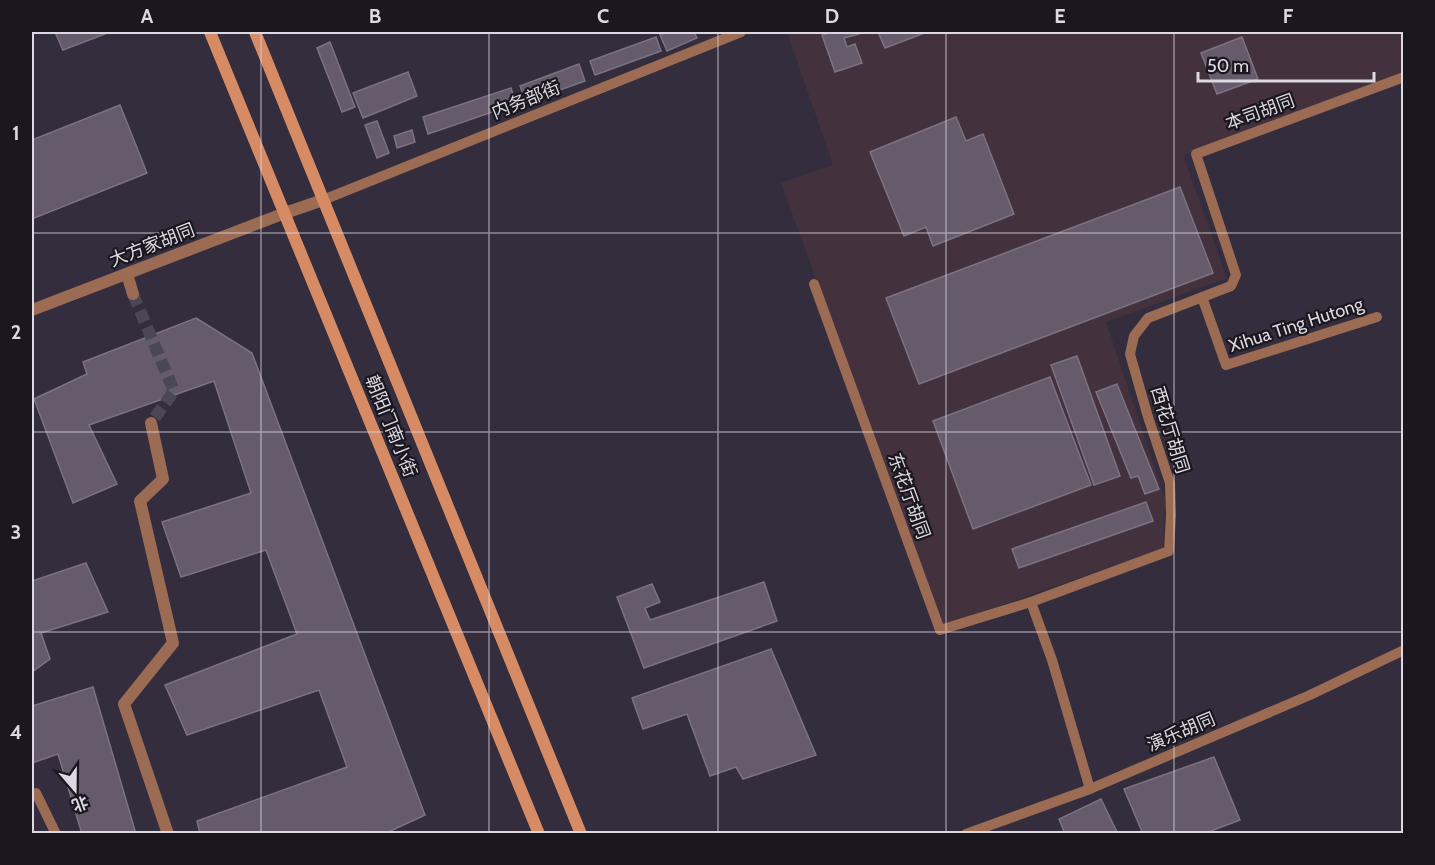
<svg xmlns="http://www.w3.org/2000/svg" width="1435" height="865" font-family="Cabin,'Noto Sans SC',sans-serif">
  <style>
    .education { fill: #43323e }
    .building { fill: #655b6b; stroke: #7c7282; stroke-width: 1.5 }
    .lines { fill: none; stroke-linecap: round; stroke-linejoin: round }
    .street-tunnel { stroke: #4c4756; stroke-width: 12; stroke-dasharray: 12 6; stroke-linecap: butt }
    .lane { stroke: #9b6b53; stroke-width: 10 }
    .street { stroke: #9b6b53; stroke-width: 12 }
    .secondary { stroke: #d78b65; stroke-width: 12 }
    .grid { fill: none; stroke: #dcd9e3; stroke-width: 1.5; stroke-opacity: 0.55 }
    .labels { text-anchor: middle; dominant-baseline: central; stroke-width: 4.5; stroke-linejoin: round; paint-order: stroke }
    .street-label { font-size: 18px; fill: #dcd9e3; stroke: #1a171e }
    .neatline { fill: none; stroke: #dcd9e3; stroke-width: 2 }
    .grid-label { font-size: 20px; text-anchor: middle; font-weight: bold; fill: #dcd9e3 }
  </style>
  <rect width="100%" height="100%" fill="#332d3d"/>
  <path class="education" d="M787,32H1403V72L1183,155L1227,278L1106,322L1165,498L1163,548L943,626L781,183L833,165Z"/>
  <g class="building">
    <path d="M55,32H110L63,50Z"/>
    <path d="M668,32H694L697,38L667,51L660,35Z"/>
    <path d="M832,32H858L859,34L844,38L847,47L855,44L862,63L835,72L822,35Z"/>
    <path d="M878,32H927L885,48Z"/>
    <path d="M656,37L661,51L595,75L590,61Z"/>
    <path d="M1242,37L1258,79L1217,94L1201,53Z"/>
    <path d="M330,42L355,107L342,112L317,48Z"/>
    <path d="M579,64L585,81L526,102L520,86Z"/>
    <path d="M408,72L417,96L363,118L353,93Z"/>
    <path d="M511,88L516,104L428,134L423,117Z"/>
    <path d="M120,105L147,173L32,219V140Z"/>
    <path d="M956,117L966,141L983,134L1014,214L933,246L926,227L904,236L870,152Z"/>
    <path d="M377,121L389,153L377,158L365,125Z"/>
    <path d="M412,130L415,142L397,148L394,136Z"/>
    <path d="M1180,187L1213,273L919,384L886,298Z"/>
    <path d="M196,318L252,353L425,815L384,834H368L363,831L355,834H200L197,821L347,767L319,690L187,735L165,685L297,634L266,550L181,577L162,522L251,493L214,381L89,425L117,484L73,503L34,399L87,374L83,362Z"/>
    <path d="M1077,356L1120,476L1094,485L1051,365Z"/>
    <path d="M1050,377L1091,485L973,529L933,421Z"/>
    <path d="M1117,384L1159,489L1145,494L1138,476L1131,478L1096,392Z"/>
    <path d="M1146,502L1153,521L1019,568L1012,549Z"/>
    <path d="M86,563L108,612L41,633L50,659L32,672V581Z"/>
    <path d="M764,582L777,621L644,668L617,597L652,584L660,602L645,608L650,620Z"/>
    <path d="M771,649L816,755L743,779L736,767L710,776L687,714L643,729L632,698Z"/>
    <path d="M93,687L136,834H82L58,754L32,763V706Z"/>
    <path d="M1214,757L1240,820L1203,834H1143L1124,789Z"/>
    <path d="M1101,799L1118,834H1065L1059,819Z"/>
  </g>
  <g class="lines">
    <path class="street-tunnel" d="M133,294L174,391L151,423"/>
    <g class="lane">
      <path d="M323,200L741,32"/>
      <path d="M814,284L940,630L1031,602"/>
      <path d="M1202,297L1226,365L1377,317"/>
      <path d="M1090,789L1052,660L1031,602L1169,551L1171,515L1170,483L1148,417L1130,354L1134,336L1148,318L1231,286L1236,275L1196,154L1404,77"/>
      <path d="M32,794L36,793L56,834"/>
      <path d="M966,834L1090,789L1310,695L1404,650"/>
    </g>
    <g class="street">
      <path d="M127,274L133,294"/>
      <path d="M32,310L285,213L323,200"/>
      <path d="M151,423L163,479L140,501L173,643L124,704L168,834"/>
    </g>
    <g class="secondary">
      <path d="M210,32L539,834"/>
      <path d="M255,32L581,834"/>
    </g>
  </g>
  <path class="grid" d="M261,32V834M489,32V834M718,32V834M946,32V834M1174,32V834M32,233H1404M32,432H1404M32,632H1404"/>
  <g class="labels">
    <g class="street-label">
      <text transform="translate(526 100) rotate(-22)">内务部街</text>
      <text transform="translate(1260 112) rotate(-20)">本司胡同</text>
      <text transform="translate(152 245) rotate(-21)">大方家胡同</text>
      <text transform="translate(1296 325) rotate(-18)">Xihua Ting Hutong</text>
      <text transform="translate(391 426) rotate(68)">朝阳门南小街</text>
      <text transform="translate(1170 430) rotate(73)">西花厅胡同</text>
      <text transform="translate(909 496) rotate(70)">东花厅胡同</text>
      <text transform="translate(1181 732) rotate(-23)">演乐胡同</text>
    </g>
  </g>
  <rect width="1435" height="865" fill="none" stroke="#1a171e" stroke-width="66"/>
  <g transform="translate(75 790) rotate(160)" stroke="#1a171e" stroke-width="4.5" paint-order="stroke">
  <path d="M0-4.5L10 22L0 15L-10 22Z" fill="#dcd9e3"/>
  <text y="-9" font-size="16" font-weight="bold" text-anchor="middle" fill="#dcd9e3">北</text>
  </g>
  <path d="M1198 72v9h176v-9" fill="none" stroke="#dcd9e3" stroke-width="3"/>
  <text x="1207" y="72" font-size="18" fill="#dcd9e3" stroke="#1a171e" stroke-width="4.5" paint-order="stroke">50 m</text>
  <rect x="33" y="33" width="1369" height="799" class="neatline"/>
  <g class="grid-label">
    <text x="147" y="23">A</text>
    <text x="375" y="23">B</text>
    <text x="603" y="23">C</text>
    <text x="832" y="23">D</text>
    <text x="1060" y="23">E</text>
    <text x="1288" y="23">F</text>
    <text x="16" y="140">1</text>
    <text x="16" y="339">2</text>
    <text x="16" y="539">3</text>
    <text x="16" y="739">4</text>
  </g>
</svg>
